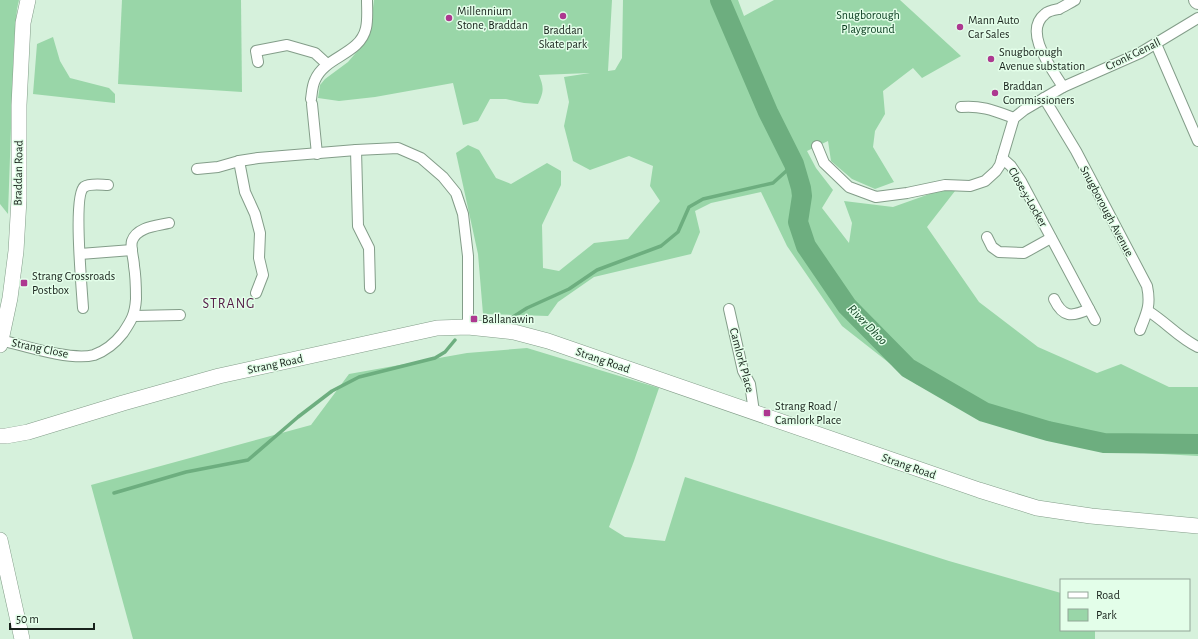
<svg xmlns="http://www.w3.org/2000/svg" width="1198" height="639" font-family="'Alegreya Sans',sans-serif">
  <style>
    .green { fill: #99d6a8 }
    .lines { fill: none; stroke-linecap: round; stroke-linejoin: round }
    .stream { stroke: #6dae7f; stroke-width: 3.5 }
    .river { stroke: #6dae7f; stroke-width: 20 }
    .minor-casing { stroke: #839d89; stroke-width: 12 }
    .primary-casing { stroke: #839d89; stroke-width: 16 }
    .trunk-casing { stroke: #839d89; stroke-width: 18 }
    .minor { stroke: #fff; stroke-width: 10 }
    .primary { stroke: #fff; stroke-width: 15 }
    .trunk { stroke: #fff; stroke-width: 16 }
    .poi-dot { fill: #ad3890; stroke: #e3fee9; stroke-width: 1.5 }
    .labels { text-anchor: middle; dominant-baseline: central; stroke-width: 3; stroke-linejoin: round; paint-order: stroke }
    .poi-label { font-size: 12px; fill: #18221b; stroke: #e3fee9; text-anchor: start }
    .park-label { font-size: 12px; fill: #063a1c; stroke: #e3fee9 }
    .street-label { font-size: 12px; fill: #18221b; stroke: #e3fee9 }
    .water-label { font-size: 13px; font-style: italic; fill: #144525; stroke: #e3fee9 }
    .quarter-label { font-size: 14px; letter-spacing: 1px; fill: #561e48; stroke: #e3fee9 }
  </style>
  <rect width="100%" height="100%" fill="#d6f1dc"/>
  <g class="green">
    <path d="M0,0H19L17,9L14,42L8,214L0,204Z"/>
    <path d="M122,0H241L242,92L118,84Z"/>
    <path d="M374,0H612L608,71L615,70L622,58L623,0H738L744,16L774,0H900L961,56L922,78L913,68L883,91L885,114L875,131L873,147L894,182L875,189L852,179L831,161L828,141L807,151L816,168L833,190L822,208L849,243L852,223L844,201L893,207L938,191H955L927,227L979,302L1038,347L1097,373L1121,364L1169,387H1198V456L1126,452L1006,425L916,384L842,326L787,246L761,192L711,203L695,211L700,232L691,254L594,277L558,302L548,316L483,314L478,254L456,153L468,145L479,150L496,178L511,184L547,163L561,171V185L542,225L543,268L559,271L594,243L628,239L660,201L650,186L653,166L629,156L590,170L573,161L564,126L569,102L564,77L590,73L539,75C544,88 544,91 538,104L524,103L506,99H490L478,121L463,125L453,83L375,97L339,101L318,98L320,85L325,79L348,62L360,48L370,32Z"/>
    <path d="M53,37L60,61L70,78L109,88L115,94V103L33,94L37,44Z"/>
    <path d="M527,348L659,388L634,461L609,527L625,537L665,541L685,477L949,561L1061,593V630H1095V639H133L91,485L311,425L349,374L467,353Z"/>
  </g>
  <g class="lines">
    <g class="stream">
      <path d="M505,322L527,308L569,289L597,270L661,246L678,232L689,207L703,199L773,183L794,164"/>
      <path d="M114,493L186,472L248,460L298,417L332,391L359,377L435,358L445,352L455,340"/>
    </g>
    <path class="river" d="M720,0L768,112L794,164L801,188L802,196L798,222L806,246L847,306L908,368L984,412L1048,431L1104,443L1198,444"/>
    <g class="minor-casing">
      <g id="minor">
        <path d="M1156,44L1198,141"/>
        <path d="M258,62L256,51L287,45L315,53L327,64"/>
        <path d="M1063,87C1053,70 1022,32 1045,14C1048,11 1054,10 1059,9C1064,6 1070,3 1075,0"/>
        <path d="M1044,98L1076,151L1147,286C1151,305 1147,312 1140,330"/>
        <path d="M311,99C312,93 312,86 315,80C325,56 360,55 366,28C368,20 367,9 367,0"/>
        <path d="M312,104L317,154"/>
        <path d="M961,107C981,105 995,111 1014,118"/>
        <path d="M817,146L824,163L849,187L876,197L907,193L945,185L970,186L985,181L996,171L1000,165L1014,118L1024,110L1063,87L1140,53L1198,18"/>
        <path d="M356,150L358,226L369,248L370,288"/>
        <path d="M1002,158L1011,166L1021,181L1095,320"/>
        <path d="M239,161L245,192L255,214L260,233L259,258L263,275L256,293"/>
        <path d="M197,169L218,167L239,161L258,158L356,150L398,148L421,158L443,177L456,193L463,214L468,256V327"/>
        <path d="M987,237L992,247L999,252L1024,253L1051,238"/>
        <path d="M80,254L132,250"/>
        <path d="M1054,299C1063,318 1072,317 1089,309"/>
        <path d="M83,308C82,290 73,196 84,187C90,183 102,185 108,185"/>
        <path d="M729,309L743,371L750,384L754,412"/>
        <path d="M1148,311C1166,322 1179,338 1198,347"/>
        <path d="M134,316L180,315"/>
        <path d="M1,340C25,346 71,361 94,355C105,351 116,342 123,333C131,321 135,315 136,299C136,288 136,277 134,266C134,259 130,248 132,241C137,227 156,226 169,223"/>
      </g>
    </g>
    <g class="primary-casing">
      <g id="primary">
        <path d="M0,345L10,298L16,251L19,199V105L23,23L28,0"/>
        <path d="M0,436H6L28,432L123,403L219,376L437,328L468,327L514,332L548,341L979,490L1037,508L1091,516L1198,526"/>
        <path d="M0,540L22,639"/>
      </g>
    </g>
    <g class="trunk-casing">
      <path id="trunk" d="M1197,0L1198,1"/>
    </g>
    <use href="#minor" class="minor"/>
    <use href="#primary" class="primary"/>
    <use href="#trunk" class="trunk"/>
  </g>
  <g class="poi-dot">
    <circle cx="563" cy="16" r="4"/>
    <circle cx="449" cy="18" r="4"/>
    <circle cx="960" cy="27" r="4"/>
    <circle cx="991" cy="59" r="4"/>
    <circle cx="995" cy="93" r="4"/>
    <rect x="20" y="279" width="8" height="8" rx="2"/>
    <rect x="470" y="315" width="8" height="8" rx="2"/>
    <rect x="763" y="409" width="8" height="8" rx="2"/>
  </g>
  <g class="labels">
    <g class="poi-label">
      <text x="457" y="11">Millennium<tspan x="457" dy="14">Stone, Braddan</tspan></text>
      <text x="968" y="20">Mann Auto<tspan x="968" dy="14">Car Sales</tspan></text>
      <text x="563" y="30" text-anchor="middle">Braddan<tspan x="563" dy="14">Skate park</tspan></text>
      <text x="999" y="52">Snugborough<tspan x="999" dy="14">Avenue substation</tspan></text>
      <text x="1003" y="86">Braddan<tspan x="1003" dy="14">Commissioners</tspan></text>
      <text x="32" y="276">Strang Crossroads<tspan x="32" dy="14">Postbox</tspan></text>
      <text x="482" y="319">Ballanawin</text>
      <text x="775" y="406">Strang Road /<tspan x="775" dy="14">Camlork Place</tspan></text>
    </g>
    <g class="park-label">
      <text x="868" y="15">Snugborough<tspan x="868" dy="14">Playground</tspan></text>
    </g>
    <g class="street-label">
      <text transform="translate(1133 54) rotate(-26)">Cronk Genall</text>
      <text transform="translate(18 173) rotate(-89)">Braddan Road</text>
      <text transform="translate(1028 197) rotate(60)">Close-y-Locker</text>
      <text transform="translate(1107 211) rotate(62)">Snugborough Avenue</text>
      <text transform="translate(40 348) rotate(12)">Strang Close</text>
      <text transform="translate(603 360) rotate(19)">Strang Road</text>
      <text transform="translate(742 360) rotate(75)">Camlork Place</text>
      <text transform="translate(275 364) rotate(-12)">Strang Road</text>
      <text transform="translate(909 466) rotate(19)">Strang Road</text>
    </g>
    <g class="water-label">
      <text transform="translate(867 325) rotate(46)">River Dhoo</text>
    </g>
    <g class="quarter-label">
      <text x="229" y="304">STRANG</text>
    </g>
  </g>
  <rect x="1060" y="579" width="130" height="52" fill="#e3fee9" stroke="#92a697"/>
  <rect x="1068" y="592" width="20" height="6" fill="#ffffff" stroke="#92a697"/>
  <text x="1096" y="599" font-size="12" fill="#18221b">Road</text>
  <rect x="1068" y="609" width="20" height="12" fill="#99d6a8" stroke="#92a697"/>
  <text x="1096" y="619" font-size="12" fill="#18221b">Park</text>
  <path d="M10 623v6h84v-6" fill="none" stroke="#18221b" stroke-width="2"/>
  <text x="16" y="623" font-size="12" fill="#18221b" stroke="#e3fee9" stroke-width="3" paint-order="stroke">50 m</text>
</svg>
